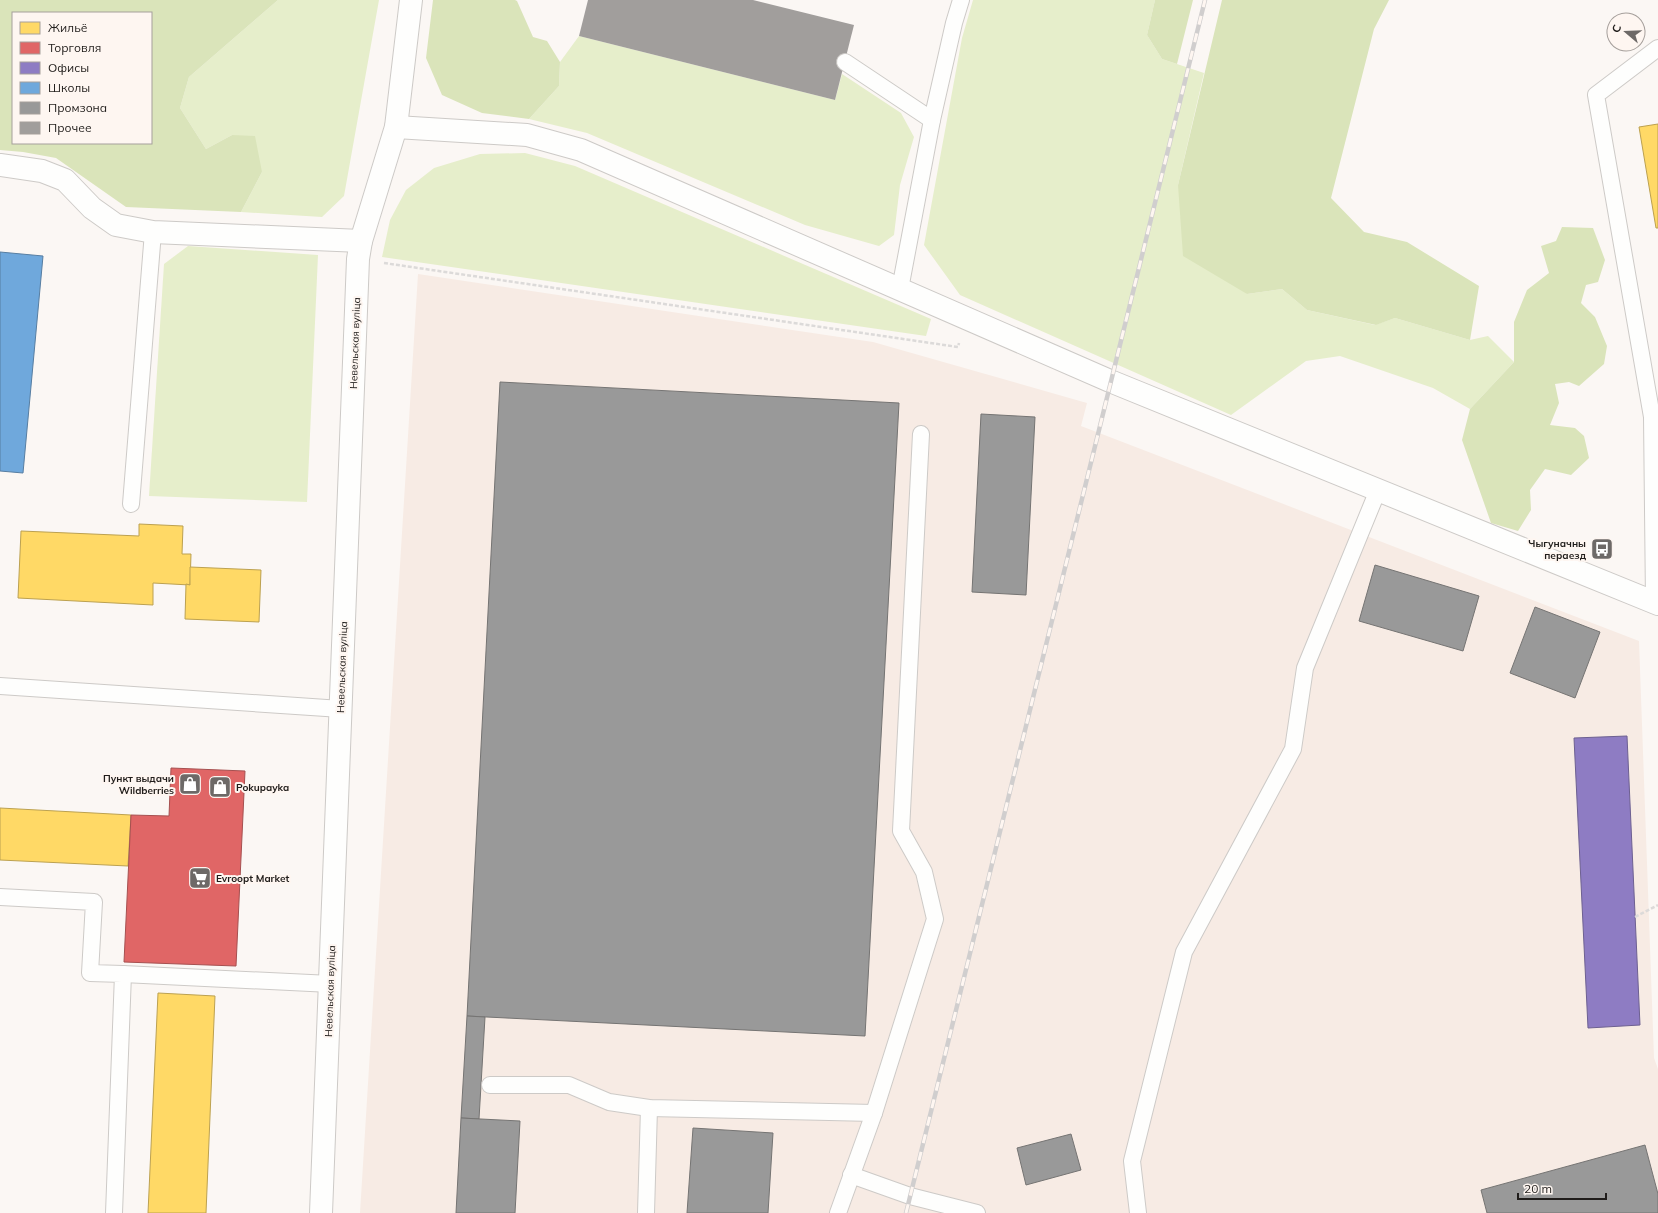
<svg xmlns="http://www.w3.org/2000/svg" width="1658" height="1213" font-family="Mulish,sans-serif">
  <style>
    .built { fill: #f7ebe4 }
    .green { fill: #e6eecb }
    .forest { fill: #dae4ba; fill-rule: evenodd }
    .homes { fill: #ffd966; stroke: #bca150 }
    .shops { fill: #e06666; stroke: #a65050 }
    .offices { fill: #8e7cc3; stroke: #6d6091 }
    .schools { fill: #6fa8dc; stroke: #577ea2 }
    .industry { fill: #999; stroke: #757473 }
    .building { fill: #a19e9c }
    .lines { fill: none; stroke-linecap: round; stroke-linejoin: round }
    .lane-casing { stroke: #cdcac7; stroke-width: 18 }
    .street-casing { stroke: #cdcac7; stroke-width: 24 }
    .secondary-casing { stroke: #cdcac7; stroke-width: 24 }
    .path { stroke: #dcdad9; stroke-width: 2.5; stroke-dasharray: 4 2; stroke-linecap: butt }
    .lane { stroke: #fefefd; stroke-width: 16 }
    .street { stroke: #fefefd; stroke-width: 22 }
    .secondary { stroke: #fefefd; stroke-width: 22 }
    .rail-casing { stroke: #d0cece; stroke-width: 4.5 }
    .rail { stroke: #fef6f1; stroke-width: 3; stroke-dasharray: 9; stroke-linecap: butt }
    .labels { text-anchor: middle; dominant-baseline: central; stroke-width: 4; stroke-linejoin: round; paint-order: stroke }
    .street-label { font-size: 10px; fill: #201d1b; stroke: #fef6f1 }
    .poi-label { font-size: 10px; font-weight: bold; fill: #201d1b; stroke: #fef6f1; text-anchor: end }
  </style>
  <rect width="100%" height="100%" fill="#fbf7f4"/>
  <path class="built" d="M418,274L873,342L1087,403L1081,426L1639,641L1654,1058L1658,1069V1213H360Z"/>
  <g class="green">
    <path d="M278,0H379L344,196L322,217L241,212L262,172L232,135L206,149L180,108L189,77Z"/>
    <path d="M973,0H1155L1147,35L1162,59L1204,73L1178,185L1247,294L1282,289L1307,310L1375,325L1395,318L1470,340L1488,336L1514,362L1470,409L1433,388L1340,356L1306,361L1231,415L960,295L924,245L962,38Z"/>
    <path d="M579,36L835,100L842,74L901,113L914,137L900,185L894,235L879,246L805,225L587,133L529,119L559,86L560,62Z"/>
    <path d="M525,153L575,166L931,319L926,336L382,257L390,220L406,190L434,168L480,154Z"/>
    <path d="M188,246L318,255L307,502L149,496L164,264Z"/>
  </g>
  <g class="forest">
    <path d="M0,0H278L189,77L180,108L206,149L232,135L255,136L262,172L241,212L126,207L56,158L23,152L0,150ZM13,13H151V143H13Z"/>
    <path d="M433,0H515L517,1L533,37L547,41L560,62L559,86L529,119L482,113L442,95L426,58Z"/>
    <path d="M1155,0H1193L1177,64L1162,59L1147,35Z"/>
    <path d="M1222,0H1389L1374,29L1331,198L1364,232L1407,242L1479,286L1470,340L1395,318L1376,325L1307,310L1282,289L1247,294L1183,256L1178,185Z"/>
    <path d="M1562,227L1593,228L1605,260L1598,282L1586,285L1581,303L1595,317L1607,346L1604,364L1579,386L1569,382L1555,384L1559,403L1550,425L1575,428L1584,436L1589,458L1571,475L1545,469L1530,490L1531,510L1518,531L1491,523L1462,440L1470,409L1514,362V322L1527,290L1549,273L1541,246L1556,241Z"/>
  </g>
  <g class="homes">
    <path d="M1658,124V228H1656L1639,127Z"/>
    <path d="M139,524L183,526L182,554H191L190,585L153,583V605L18,598L21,531L139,536Z"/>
    <path d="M190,567L261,570L259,622L185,619L186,584L190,585Z"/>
    <path d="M0,808L131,815L128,866L0,860Z"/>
    <path d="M158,993L215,996L206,1213H148Z"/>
  </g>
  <path class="shops" d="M171,768L245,771L236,966L124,962L131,815L169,816Z"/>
  <path class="offices" d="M1627,736L1640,1025L1588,1028L1574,738Z"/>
  <path class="schools" d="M0,252L43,256L23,473L0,471Z"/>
  <g class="industry">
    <path d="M500,382L899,403L865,1036L467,1016Z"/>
    <path d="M981,414L1035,417L1026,595L972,592Z"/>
    <path d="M1375,565L1479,596L1463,651L1359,621Z"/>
    <path d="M1535,607L1600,632L1575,698L1510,673Z"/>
    <path d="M467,1016L485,1017L479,1119L461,1118Z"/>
    <path d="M461,1118L520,1121L515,1213H456Z"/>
    <path d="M693,1128L773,1133L768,1213H687Z"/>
    <path d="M1071,1134L1081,1170L1026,1185L1017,1148Z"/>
    <path d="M1645,1145L1658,1194V1213H1487L1481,1190Z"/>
  </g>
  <path class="building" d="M588,0H753L854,25L835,100L579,36Z"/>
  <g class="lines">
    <g class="lane-casing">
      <g id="lane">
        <path d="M845,62L932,120"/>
        <path d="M900,289L932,120L954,23L961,0"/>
        <path d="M131,504L153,232"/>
        <path d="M1654,602L1652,417L1596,95L1658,48"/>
        <path d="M0,686L341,709"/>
        <path d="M0,897L94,902L90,973L123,974L114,1213"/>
        <path d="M123,974L331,984"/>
        <path d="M490,1085H569L609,1102L649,1108L874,1113"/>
        <path d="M851,1175L910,1196L977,1213"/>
        <path d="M646,1213L649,1108"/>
        <path d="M838,1213L874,1113L935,919L924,872L901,831L921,434"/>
        <path d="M1138,1213L1132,1161L1184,952L1293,749L1305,668L1378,490"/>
      </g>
    </g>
    <g class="street-casing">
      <path id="street" d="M0,165L42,171L65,180L92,208L116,225L153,232L361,241"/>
    </g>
    <g class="secondary-casing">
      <g id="secondary">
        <path d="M396,127L527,135L581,150L1110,381L1658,604"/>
        <path d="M321,1213L358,259L361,241L396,127L411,0"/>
      </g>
    </g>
    <g class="path">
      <path d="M384,263L958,347L959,343"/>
      <path d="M1635,917L1658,905"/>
    </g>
    <use href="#lane" class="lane"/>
    <use href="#street" class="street"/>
    <use href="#secondary" class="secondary"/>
    <g class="rail-casing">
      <path id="rail" d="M906,1213L1205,0"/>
    </g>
    <use href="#rail" class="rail"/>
  </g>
  <defs>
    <g id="bus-square" transform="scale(1.15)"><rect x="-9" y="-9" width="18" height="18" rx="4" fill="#6d6967" stroke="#fef6f1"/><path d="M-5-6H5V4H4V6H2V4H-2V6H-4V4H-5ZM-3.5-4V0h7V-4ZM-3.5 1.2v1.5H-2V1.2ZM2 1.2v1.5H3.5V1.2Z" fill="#fff"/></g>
    <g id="shop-square" transform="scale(1.15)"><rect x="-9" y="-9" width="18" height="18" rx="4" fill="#6d6967" stroke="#fef6f1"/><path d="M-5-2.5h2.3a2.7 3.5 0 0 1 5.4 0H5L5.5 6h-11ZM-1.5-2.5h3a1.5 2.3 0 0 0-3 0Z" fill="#fff"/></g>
    <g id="supermarket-square" transform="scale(1.15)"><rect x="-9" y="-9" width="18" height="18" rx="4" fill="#6d6967" stroke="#fef6f1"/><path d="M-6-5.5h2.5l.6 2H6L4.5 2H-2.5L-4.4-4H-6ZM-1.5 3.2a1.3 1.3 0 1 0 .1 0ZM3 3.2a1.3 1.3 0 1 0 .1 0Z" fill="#fff"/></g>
  </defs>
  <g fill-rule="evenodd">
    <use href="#bus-square" x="1602" y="549"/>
    <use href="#shop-square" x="190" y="784"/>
    <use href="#shop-square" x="220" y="787"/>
    <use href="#supermarket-square" x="200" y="878"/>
  </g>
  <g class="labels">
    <g class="street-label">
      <text transform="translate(355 343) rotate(-88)">Невельская вуліца</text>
      <text transform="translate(342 667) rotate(-88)">Невельская вуліца</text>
      <text transform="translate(330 991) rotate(-88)">Невельская вуліца</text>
    </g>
    <g class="poi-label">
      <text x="1586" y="543">Чыгуначны<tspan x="1586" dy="12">пераезд</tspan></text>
      <text x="174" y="778">Пункт выдачи<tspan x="174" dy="12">Wildberries</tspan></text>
      <text x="236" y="787" text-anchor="start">Pokupayka</text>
      <text x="216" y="878" text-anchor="start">Evroopt Market</text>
    </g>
  </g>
  <rect x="12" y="12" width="140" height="132" fill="#fef6f1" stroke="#a59f9b"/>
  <rect x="20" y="22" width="20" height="12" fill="#ffd966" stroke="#a59f9b"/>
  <text x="48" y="32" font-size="12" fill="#201d1b">Жильё</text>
  <rect x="20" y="42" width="20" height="12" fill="#e06666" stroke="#a59f9b"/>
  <text x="48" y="52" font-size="12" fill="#201d1b">Торговля</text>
  <rect x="20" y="62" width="20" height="12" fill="#8e7cc3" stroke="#a59f9b"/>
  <text x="48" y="72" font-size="12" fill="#201d1b">Офисы</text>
  <rect x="20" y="82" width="20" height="12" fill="#6fa8dc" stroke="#a59f9b"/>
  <text x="48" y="92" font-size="12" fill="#201d1b">Школы</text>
  <rect x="20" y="102" width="20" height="12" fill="#999999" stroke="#a59f9b"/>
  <text x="48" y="112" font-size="12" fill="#201d1b">Промзона</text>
  <rect x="20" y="122" width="20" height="12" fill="#a19e9c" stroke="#a59f9b"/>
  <text x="48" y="132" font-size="12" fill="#201d1b">Прочее</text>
  <g transform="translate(1626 32) rotate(289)"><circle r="19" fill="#fef6f1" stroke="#a59f9b"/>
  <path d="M0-3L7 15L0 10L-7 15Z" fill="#6d6967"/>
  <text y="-6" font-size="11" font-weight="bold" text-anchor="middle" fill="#201d1b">С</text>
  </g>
  <path d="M1518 1193v6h88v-6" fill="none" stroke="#201d1b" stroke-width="2"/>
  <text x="1524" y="1193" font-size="12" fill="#201d1b" stroke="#fef6f1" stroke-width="3" paint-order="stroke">20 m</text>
</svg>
